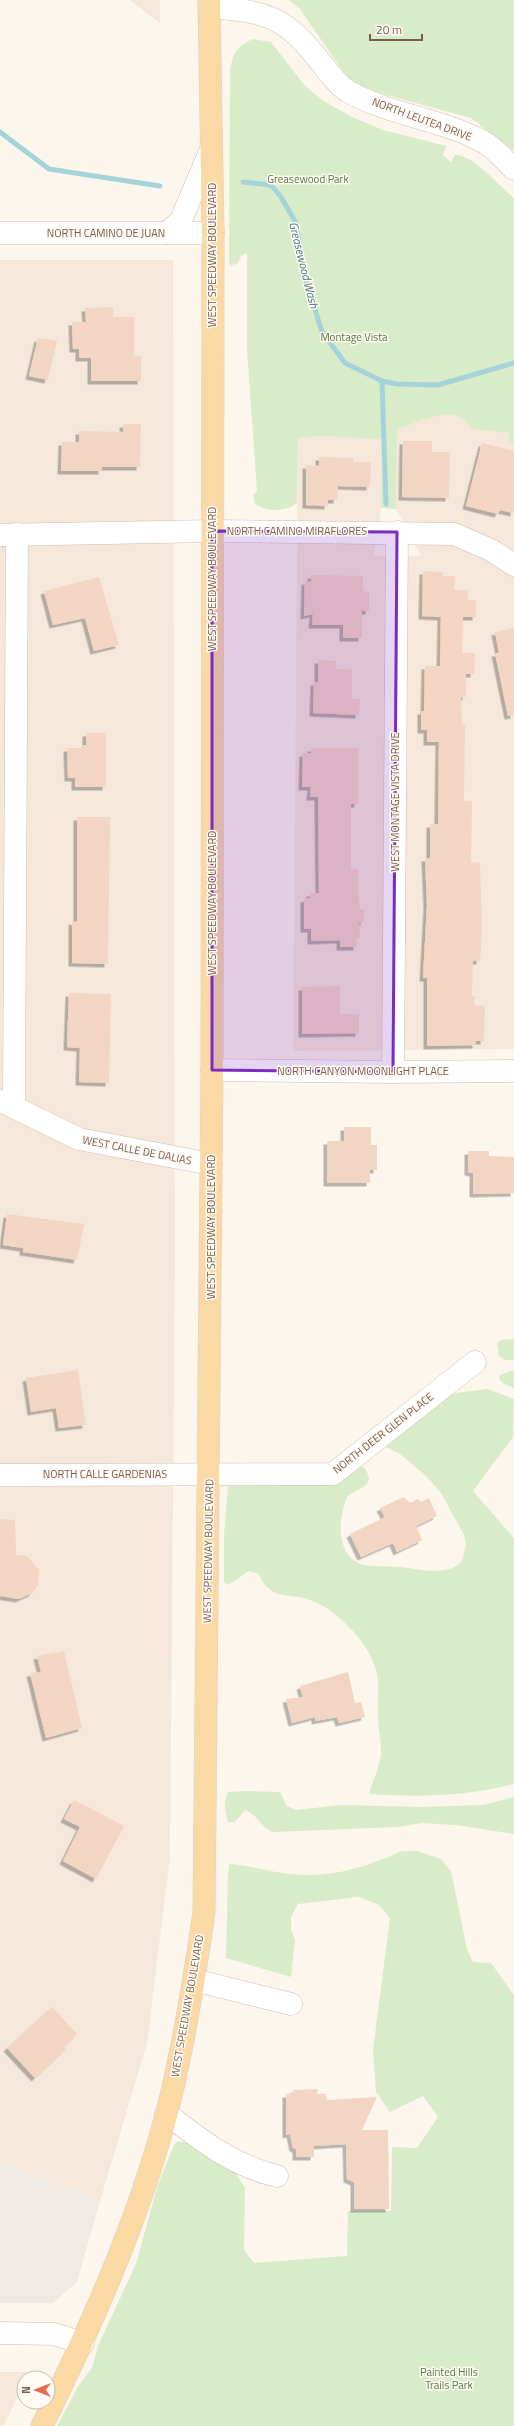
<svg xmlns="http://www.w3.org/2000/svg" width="514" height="2426" font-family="'Titillium Web',sans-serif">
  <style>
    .residential { fill: #f5e8da }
    .industrial { fill: #efe9e4 }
    .green { fill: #d8ecc9 }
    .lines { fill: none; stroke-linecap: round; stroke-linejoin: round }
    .stream { stroke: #a5d3da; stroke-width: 5 }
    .building { fill: #f3d5c3; filter: url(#shadow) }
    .minor-casing { stroke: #d1beb0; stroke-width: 23 }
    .major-casing { stroke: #dad1cd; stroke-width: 23 }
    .minor { stroke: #fff; stroke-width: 22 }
    .major { stroke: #fbd9a5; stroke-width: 22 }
    .marked { fill: #7b2cbf; fill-opacity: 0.2; stroke: #7b2cbf; stroke-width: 3; stroke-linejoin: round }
    .labels { text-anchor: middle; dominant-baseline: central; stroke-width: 3; stroke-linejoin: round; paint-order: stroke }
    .street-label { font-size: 11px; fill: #7a5c4d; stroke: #fffaf3 }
    .park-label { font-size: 11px; fill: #537a41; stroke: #fffaf3 }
    .water-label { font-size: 12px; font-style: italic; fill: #437c86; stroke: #fffaf3 }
  </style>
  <defs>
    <filter id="shadow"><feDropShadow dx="-3.5" dy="3.5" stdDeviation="0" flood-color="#0004"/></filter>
  </defs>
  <rect width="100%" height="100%" fill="#fdf6ec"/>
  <g class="residential">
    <path d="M130,0H160V23Z"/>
    <path d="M0,260H173L175,1262L170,1857L147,2043L100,2201L0,2163Z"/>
    <path d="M459,405L514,428V1049L293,1051L298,435L383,433L381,508L374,556H421L396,509L397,430Z"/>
    <path d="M0,2372H31L28,2378H24V2385L3,2426H0Z"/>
  </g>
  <path class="industrial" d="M0,2163L100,2201L77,2282L53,2303H0Z"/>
  <g class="green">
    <path d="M289,0H514V151L471,118L353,86L300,9Z"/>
    <path d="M253,39L271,42L305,86L322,100L350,116L383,130L446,146L443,155L451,162L455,155C472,153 500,187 514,198V442L508,441L509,433L472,429C469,425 465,420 461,418C445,408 413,424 397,430L396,509L381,508L382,439L323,436L298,438L297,503C286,512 267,512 255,504L253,495L257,491L247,350V253L241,256L238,263L230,266L229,260L230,71C233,53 236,46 253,39Z"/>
    <path d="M514,1339V1360H505L499,1356L497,1344L501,1340Z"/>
    <path d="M510,1371H514V1388C508,1385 499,1384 499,1376Z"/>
    <path d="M488,1389L514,1399L513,1437L473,1491L514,1538V1784C465,1797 419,1797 369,1794C373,1780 381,1765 381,1750C381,1739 378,1728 378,1716C377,1702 380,1688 377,1674C372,1646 340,1613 315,1602C291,1591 271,1603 259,1574L249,1571L228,1585L224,1582V1535L228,1486L325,1484L358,1466L363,1467C380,1486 356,1488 347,1497C338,1519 335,1557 364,1565C375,1567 389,1566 401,1567C418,1569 449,1577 462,1561L466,1545L464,1535L441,1493L426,1476L400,1454L384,1446L448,1394Z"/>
    <path d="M244,1791L280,1792L287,1806L296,1810L341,1805L421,1807L483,1805L514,1797V1834L456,1825L422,1823L397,1827L273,1832C259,1826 259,1816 245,1810L235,1822H228C225,1812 223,1801 228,1792Z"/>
    <path d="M402,1851H417L441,1859L451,1871L467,1949L473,1962L491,1963L514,1995V2426H57L77,2388L92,2368L98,2346L136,2264L158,2184L174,2145L178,2141L193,2144L235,2172L245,2188L244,2250L254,2263L347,2256L348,2211H391L392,2147L417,2148L438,2117L423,2096L390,2112L376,2092L373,2050L390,1918L379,1905L359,1897L298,1904L291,1917V1929L295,1940L291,1977L226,1958L228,1873L229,1864C250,1865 269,1872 290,1874C332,1878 364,1868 402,1851Z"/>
  </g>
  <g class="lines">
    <g class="stream">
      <path d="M0,132L49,169L160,186"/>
      <path d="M243,182L271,185L281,197L296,223L306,281L322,332L345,363L382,381L397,384L438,385L514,363"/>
      <path d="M382,381L386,504"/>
    </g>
  </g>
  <g class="building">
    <path d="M113,307V317H134V356H141V381H91V358H79V349H73L72,322H86L85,308Z"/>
    <path d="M38,338L57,341L48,380L29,376Z"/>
    <path d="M123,424H141L140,467H102V471H61L62,442H79V431L123,432Z"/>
    <path d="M403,441H432V452H450L449,498L402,497Z"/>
    <path d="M482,443L514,451V513L500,510L498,514L466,506Z"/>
    <path d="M319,457L353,458V462H371L370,487L338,486L337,500H328V506L306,505V465L319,466Z"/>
    <path d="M423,571L443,572V576H455L454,590H468V600H476V617H463L462,653H475L474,674H466V697H461L462,725H465L464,801H472L471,862L480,863L482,929L480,961H473L472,996H475L474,1005L485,1006L484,1041H476V1045L427,1046V978H423L427,905L425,858H430V824H438L439,742H427V730H421V711H424L425,666H440L441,617L422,616Z"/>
    <path d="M311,575L363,576V591L369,592V611H362V638H343V625H312L313,614L304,616L305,581L311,582Z"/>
    <path d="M99,577L119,645L94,651L85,618L53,625L44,591Z"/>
    <path d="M514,628V715L508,716L495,653H499L495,632Z"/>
    <path d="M318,660L336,661V669L352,670V699H360L359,715L313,713L314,682H318Z"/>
    <path d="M86,733H106V787H75V778H68L67,748H83V745H86Z"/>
    <path d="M311,748H358V804H351V869H358V893L360,909H364V922H359L360,938H357V947H340V940L311,941V929H304V899L310,898V893H319L318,797H310L311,787H302L303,753H311Z"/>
    <path d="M77,817H110L108,964L72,963V921L77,922Z"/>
    <path d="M340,986V1014H359V1033L302,1034V987Z"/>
    <path d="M69,993L111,994L109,1083L79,1082L80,1048L67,1047Z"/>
    <path d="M344,1127H371V1145H377V1170H370V1183H327V1141H344Z"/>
    <path d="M468,1151H489V1156L514,1157V1193L473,1194V1173L468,1172Z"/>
    <path d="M7,1214L84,1224L77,1260L23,1252V1248L3,1245Z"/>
    <path d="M78,1370L86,1425L59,1428L56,1408L31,1412L26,1378Z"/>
    <path d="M404,1497L410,1503L418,1499L421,1502L429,1498L437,1516L416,1526L422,1540L397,1552L393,1543L361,1557L350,1534L385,1517L380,1508Z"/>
    <path d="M0,1519L15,1520L16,1555L27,1556L39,1570L38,1585L32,1593L19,1599L0,1596Z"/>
    <path d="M64,1651L82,1728L46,1738L30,1673L41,1672L37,1656Z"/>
    <path d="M348,1672L355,1703L361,1702L365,1717L339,1723L337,1717L315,1721V1717L292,1723L286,1699L303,1697L300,1686Z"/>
    <path d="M74,1800L124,1826L96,1879L63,1861L80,1827L64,1819Z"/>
    <path d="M52,2007L77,2034L63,2047L66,2049L35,2078L7,2048Z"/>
    <path d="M318,2089L317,2094H326L327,2100L377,2097L362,2130H388L389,2209H354V2182L347,2179L346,2144L314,2146V2157H296V2149L293,2148L290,2134L286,2135V2094H293V2090Z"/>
  </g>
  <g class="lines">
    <g class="minor-casing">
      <g id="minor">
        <path d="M209,7C265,12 282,14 318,59C326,69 338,86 349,92C391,115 440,119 482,141C494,147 504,160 514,169"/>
        <path d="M0,233H213"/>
        <path d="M167,233L181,220L211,149"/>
        <path d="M0,535L212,531L454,534L491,550L514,565"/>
        <path d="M212,1070L393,1072L514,1071"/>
        <path d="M393,1072L397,532"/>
        <path d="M1,1101L79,1139L211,1164"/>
        <path d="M14,1107L17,534"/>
        <path d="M0,1475L333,1474L475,1362"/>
        <path d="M194,1980L291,2004"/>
        <path d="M166,2113C200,2140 234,2166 277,2176"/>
        <path d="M0,2333L54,2334L83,2343"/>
      </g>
    </g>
    <g class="major-casing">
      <path id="major" d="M42,2426C93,2322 142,2213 170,2100C185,2038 195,1975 204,1912L212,1070L213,233L209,0"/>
    </g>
    <use href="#minor" class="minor"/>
    <use href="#major" class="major"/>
  </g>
  <path class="marked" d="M212,531L397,532L393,1072L212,1070Z"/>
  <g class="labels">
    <g class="street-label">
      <text transform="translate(422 119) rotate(20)">NORTH LEUTEA DRIVE</text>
      <text x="106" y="233">NORTH CAMINO DE JUAN</text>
      <text transform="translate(212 255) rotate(-90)">WEST SPEEDWAY BOULEVARD</text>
      <text x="297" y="531">NORTH CAMINO MIRAFLORES</text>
      <text transform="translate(212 579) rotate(-90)">WEST SPEEDWAY BOULEVARD</text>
      <text transform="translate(395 802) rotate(-90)">WEST MONTAGE VISTA DRIVE</text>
      <text transform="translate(212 903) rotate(-90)">WEST SPEEDWAY BOULEVARD</text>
      <text x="363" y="1071">NORTH CANYON MOONLIGHT PLACE</text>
      <text transform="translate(137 1150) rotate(11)">WEST CALLE DE DALIAS</text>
      <text transform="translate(211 1227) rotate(-90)">WEST SPEEDWAY BOULEVARD</text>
      <text transform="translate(383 1433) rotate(-38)">NORTH DEER GLEN PLACE</text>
      <text x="105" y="1474">NORTH CALLE GARDENIAS</text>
      <text transform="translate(208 1551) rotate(-89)">WEST SPEEDWAY BOULEVARD</text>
      <text transform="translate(187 2006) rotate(-80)">WEST SPEEDWAY BOULEVARD</text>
    </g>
    <g class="park-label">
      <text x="308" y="179">Greasewood Park</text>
      <text x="354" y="337">Montage Vista</text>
      <text x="449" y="2372">Painted Hills<tspan x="449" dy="13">Trails Park</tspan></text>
    </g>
    <g class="water-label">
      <text transform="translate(304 265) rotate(76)">Greasewood Wash</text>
    </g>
  </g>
  <g transform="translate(36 2390) rotate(270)"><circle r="19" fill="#fffaf3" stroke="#cabbb1"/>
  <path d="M0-3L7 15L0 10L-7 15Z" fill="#e76f51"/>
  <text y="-6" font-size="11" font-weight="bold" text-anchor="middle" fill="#7a5c4d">N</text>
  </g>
  <path d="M370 34v6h52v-6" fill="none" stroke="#7a5c4d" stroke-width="2"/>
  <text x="376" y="34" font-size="12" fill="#7a5c4d" stroke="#fffaf3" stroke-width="3" paint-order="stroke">20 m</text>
</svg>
